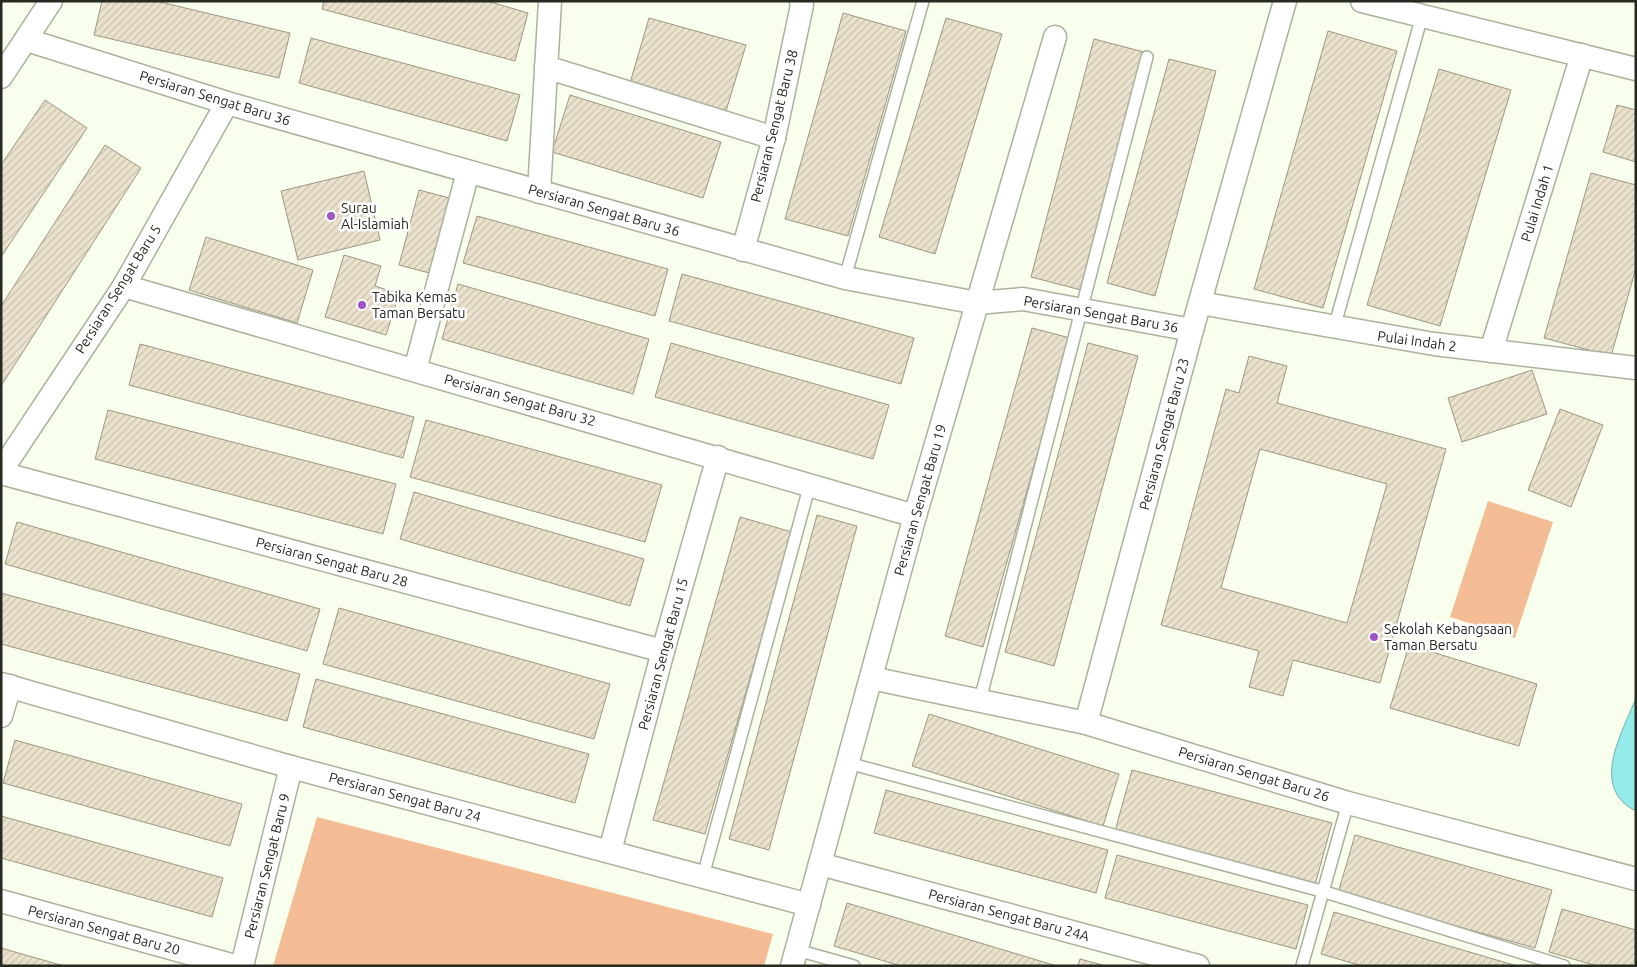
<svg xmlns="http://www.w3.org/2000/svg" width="1637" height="967" font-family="Ubuntu,sans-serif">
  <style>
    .park { fill: #f3bc94 }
    .water { fill: #94eae8; stroke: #73b0ac }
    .building { fill: url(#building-hatch); stroke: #9d9682; fill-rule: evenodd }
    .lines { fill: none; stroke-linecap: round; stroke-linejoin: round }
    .lane-casing { stroke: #aab29d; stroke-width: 14 }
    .street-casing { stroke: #aab29d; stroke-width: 25 }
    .lane { stroke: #fff; stroke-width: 11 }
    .street { stroke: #fff; stroke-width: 22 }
    .poi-dot { fill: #a153c5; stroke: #fff; stroke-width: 2 }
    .labels { text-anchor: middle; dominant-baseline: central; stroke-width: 5; stroke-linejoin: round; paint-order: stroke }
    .street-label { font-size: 14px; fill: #262a21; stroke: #fff }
    .poi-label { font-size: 14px; fill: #262a21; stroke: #fff; text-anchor: start }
  </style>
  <defs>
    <pattern id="building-hatch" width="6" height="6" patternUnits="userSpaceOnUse" patternTransform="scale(1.25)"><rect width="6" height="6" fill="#eae2cc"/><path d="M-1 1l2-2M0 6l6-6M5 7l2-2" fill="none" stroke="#c9c2af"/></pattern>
  </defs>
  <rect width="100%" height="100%" fill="#f8ffed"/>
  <g class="park">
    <path d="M1488,501L1553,522L1515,638L1450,617Z"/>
    <path d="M317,817L773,934L764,966H273Z"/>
  </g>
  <path class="water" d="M1636,698V811C1589,788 1622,733 1636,698Z"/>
  <g class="building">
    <path d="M102,1H156L290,33L279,78L94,35Z"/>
    <path d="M324,1H487L528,13L515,61L322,9Z"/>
    <path d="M843,13L906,31L848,236L785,219Z"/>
    <path d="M649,18L746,45L726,111L630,83Z"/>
    <path d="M946,18L1002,34L935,254L879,237Z"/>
    <path d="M1328,31L1397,51L1323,308L1254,289Z"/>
    <path d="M311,38L520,95L507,141L299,83Z"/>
    <path d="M1094,39L1144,52L1081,290L1031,277Z"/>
    <path d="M1169,59L1216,71L1155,296L1107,283Z"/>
    <path d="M1439,69L1511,90L1440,326L1367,305Z"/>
    <path d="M570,95L721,142L703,198L552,152Z"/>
    <path d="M45,100L87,128L1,257V165Z"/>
    <path d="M1617,105L1636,110V162L1603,152Z"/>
    <path d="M105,145L141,168L1,386V306Z"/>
    <path d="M364,171L380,240L298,260L281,191Z"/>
    <path d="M1591,173L1636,185V268L1611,356L1544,338Z"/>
    <path d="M419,190L457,200L437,275L399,265Z"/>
    <path d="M477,216L668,269L655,316L463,263Z"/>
    <path d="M206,237L313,270L297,323L189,290Z"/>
    <path d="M344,255L381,266L375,286L399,294L386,335L325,317Z"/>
    <path d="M682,274L914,338L901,384L669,321Z"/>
    <path d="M458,284L649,339L633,394L442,339Z"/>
    <path d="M1032,328L1070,338L983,647L945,636Z"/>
    <path d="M671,343L889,405L873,459L655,397Z"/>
    <path d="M1088,343L1138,356L1054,666L1005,652Z"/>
    <path d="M140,344L414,417L403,458L129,385Z"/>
    <path d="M1249,356L1287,366L1277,403L1446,449L1380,683L1293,660L1283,696L1249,687L1259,651L1161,625L1226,389L1239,393ZM1260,449L1387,484L1347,623L1221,588Z"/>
    <path d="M1532,370L1547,414L1462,442L1448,398Z"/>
    <path d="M1560,409L1603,425L1571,507L1528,490Z"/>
    <path d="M108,410L396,484L383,534L95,459Z"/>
    <path d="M426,420L662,485L645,542L410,477Z"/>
    <path d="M414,492L644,559L630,606L400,539Z"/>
    <path d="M817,515L857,526L769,850L729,839Z"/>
    <path d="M740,517L792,532L705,834L653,820Z"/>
    <path d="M17,522L320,609L307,651L5,564Z"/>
    <path d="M1,593L300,674L287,721L1,644Z"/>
    <path d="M339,608L610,684L594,739L323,664Z"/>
    <path d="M1409,645L1537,684L1519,746L1390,708Z"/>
    <path d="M316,679L589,754L575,803L303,727Z"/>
    <path d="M929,714L1119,774L1103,826L912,766Z"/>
    <path d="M15,740L242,804L230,846L3,783Z"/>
    <path d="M1132,770L1332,823L1315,885L1115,831Z"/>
    <path d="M886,790L1108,850L1096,893L874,833Z"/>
    <path d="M1,816L223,878L212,917L1,858Z"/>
    <path d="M1355,835L1552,890L1535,948L1338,893Z"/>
    <path d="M1117,855L1308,905L1296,949L1105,898Z"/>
    <path d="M847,903L1057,966H901L834,946Z"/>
    <path d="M1562,909L1636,930V966H1597L1549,952Z"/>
    <path d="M1334,912L1517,966H1362L1321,954Z"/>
    <path d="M1,948L64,966H1Z"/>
    <path d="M1080,959L1106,966H1078Z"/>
  </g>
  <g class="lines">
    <g class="lane-casing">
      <g id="lane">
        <path d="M845,278L923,1"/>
        <path d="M1334,328L1422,16"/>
        <path d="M980,700L1147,57"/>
        <path d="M848,763L1325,892L1564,966"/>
        <path d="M703,876L810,484"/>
        <path d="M797,950L854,966"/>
        <path d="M1302,966L1348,803"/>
      </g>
    </g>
    <g class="street-casing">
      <g id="street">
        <path d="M1362,1L1636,69"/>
        <path d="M27,40L227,103L845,278L977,303L1023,299L1192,330"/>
        <path d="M546,67L774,138"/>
        <path d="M1,77L51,1"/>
        <path d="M539,192L550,1"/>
        <path d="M743,250L774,138L802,5L801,1"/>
        <path d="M124,286L915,516"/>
        <path d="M1200,303L1434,344L1636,368"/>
        <path d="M1491,351L1582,55"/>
        <path d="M415,370L468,172"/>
        <path d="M1,471L124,286L227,103"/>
        <path d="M1,473L663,651"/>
        <path d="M871,678L1086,723L1348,803L1636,879"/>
        <path d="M1,684L291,767L809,905"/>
        <path d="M1,716L10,686"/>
        <path d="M1086,723L1192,330L1285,1"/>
        <path d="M610,851L663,651L718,457"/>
        <path d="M820,864L1198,966"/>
        <path d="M1,901L235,966"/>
        <path d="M242,966L291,767"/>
        <path d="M792,966L915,516L1055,37"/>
      </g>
    </g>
    <use href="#lane" class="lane"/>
    <use href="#street" class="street"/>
  </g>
  <g class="poi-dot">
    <circle cx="331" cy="216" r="5"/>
    <circle cx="362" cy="305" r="5"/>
    <circle cx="1374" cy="637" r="5"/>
  </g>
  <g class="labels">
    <g class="street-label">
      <text transform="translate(215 98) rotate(17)">Persiaran Sengat Baru 36</text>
      <text transform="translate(774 126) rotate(-76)">Persiaran Sengat Baru 38</text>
      <text transform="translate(1537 203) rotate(-73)">Pulai Indah 1</text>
      <text transform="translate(604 210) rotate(16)">Persiaran Sengat Baru 36</text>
      <text transform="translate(118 289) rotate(-58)">Persiaran Sengat Baru 5</text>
      <text transform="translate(1101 314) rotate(10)">Persiaran Sengat Baru 36</text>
      <text transform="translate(1417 341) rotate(8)">Pulai Indah 2</text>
      <text transform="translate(520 400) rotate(16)">Persiaran Sengat Baru 32</text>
      <text transform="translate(1164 434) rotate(-75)">Persiaran Sengat Baru 23</text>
      <text transform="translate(920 500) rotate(-74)">Persiaran Sengat Baru 19</text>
      <text transform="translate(332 562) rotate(15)">Persiaran Sengat Baru 28</text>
      <text transform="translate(663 654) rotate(-75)">Persiaran Sengat Baru 15</text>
      <text transform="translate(1254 774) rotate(17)">Persiaran Sengat Baru 26</text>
      <text transform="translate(405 797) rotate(15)">Persiaran Sengat Baru 24</text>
      <text transform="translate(267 866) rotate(-76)">Persiaran Sengat Baru 9</text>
      <text transform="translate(1009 915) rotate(15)">Persiaran Sengat Baru 24A</text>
      <text transform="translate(104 930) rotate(15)">Persiaran Sengat Baru 20</text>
    </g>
    <g class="poi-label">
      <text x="341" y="208">Surau<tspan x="341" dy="16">Al-Islamiah</tspan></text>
      <text x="372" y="297">Tabika Kemas<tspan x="372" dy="16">Taman Bersatu</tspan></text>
      <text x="1384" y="629">Sekolah Kebangsaan<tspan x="1384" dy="16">Taman Bersatu</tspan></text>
    </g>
  </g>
  <rect width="1637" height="967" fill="none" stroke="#262a21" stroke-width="5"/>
</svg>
